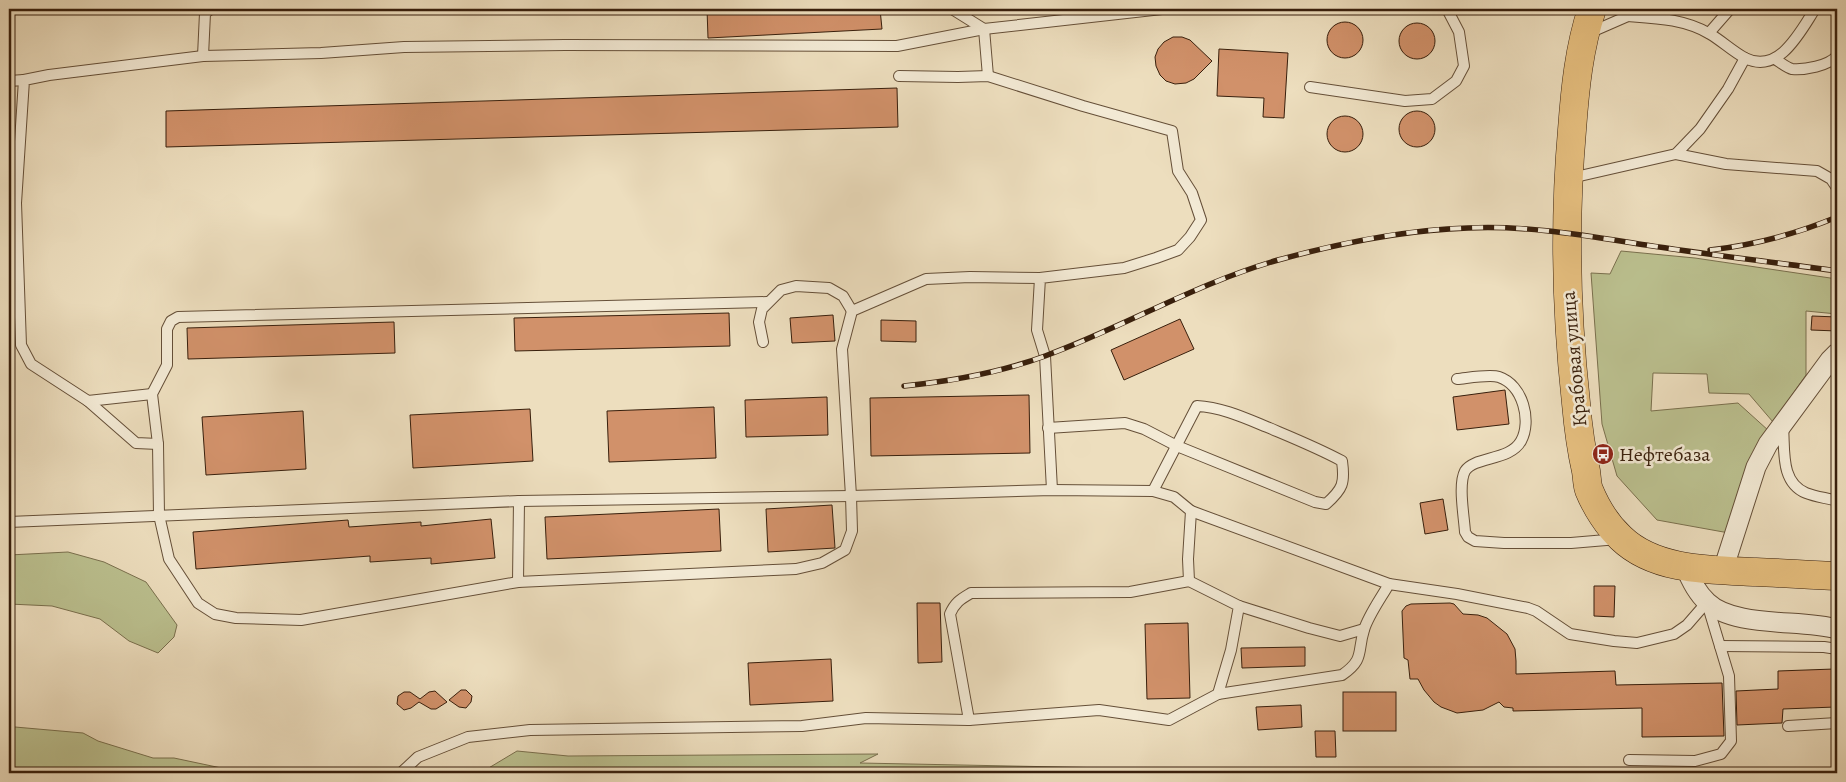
<svg xmlns="http://www.w3.org/2000/svg" width="1846" height="782" font-family="Alegreya,serif">
  <style>
    .green { fill: #bbc08f; stroke: #7a704e }
    .building { fill: #d1916a; stroke: #381f0c }
    .lines { fill: none; stroke-linecap: round; stroke-linejoin: round }
    .service-casing { stroke: #654f38; stroke-width: 12 }
    .minor-casing { stroke: #654f38; stroke-width: 21 }
    .primary-casing { stroke: #381f0c; stroke-width: 29 }
    .service { stroke: #f3ead5; stroke-width: 10 }
    .minor { stroke: #f3ead5; stroke-width: 19 }
    .primary { stroke: #e6bf7f; stroke-width: 28 }
    .rail-casing { stroke: #381f0c; stroke-width: 5.5 }
    .rail { stroke: #f3ead5; stroke-width: 4; stroke-dasharray: 11; stroke-linecap: butt }
    .labels { text-anchor: middle; dominant-baseline: central; stroke-width: 5; stroke-linejoin: round; paint-order: stroke }
    .street-label { font-size: 20px; fill: #381f0c; stroke: #f3ead5 }
    .poi-label { font-size: 20px; fill: #381f0c; stroke: #f3ead5; text-anchor: start }
  </style>
  <rect width="100%" height="100%" fill="#eddebe"/>
  <filter id="stains"><feTurbulence type="fractalNoise" baseFrequency=".004" numOctaves="4"/><feColorMatrix values="0 0 0 0 .2 0 0 0 0 .09 0 0 0 0 .02 0 0 0 .5 -.17"/></filter>
  <radialGradient id="worn" r=".72"><stop offset=".6" stop-color="#630" stop-opacity="0"/><stop offset="1" stop-color="#630" stop-opacity=".3"/></radialGradient>
  <g class="green">
    <path d="M1621,251L1695,258L1837,279V314L1806,311V375L1773,422L1749,394L1709,393L1707,374L1653,373L1651,411L1738,403L1769,431L1729,533L1657,520L1617,476L1602,424L1591,273L1610,274Z"/>
    <path d="M68,552L104,562L146,582L177,625L174,637L158,653L129,641L100,619L52,606L9,604V555Z"/>
    <path d="M15,727L83,733L98,741L153,758H174L245,773H300H9V728Z"/>
    <path d="M517,751L568,756L878,754L860,763L1312,772L1506,773H471L487,769Z"/>
  </g>
  <g class="building">
    <path d="M707,9H880L882,29L708,38Z"/>
    <circle cx="1345" cy="40" r="18"/>
    <circle cx="1417" cy="41" r="18"/>
    <path d="M1173,37H1182L1190,40L1212,61L1194,79L1186,83L1175,84L1166,81L1160,75L1156,66L1155,57L1158,49L1164,42Z"/>
    <path d="M1219,49L1288,53L1284,118L1263,117L1264,98L1217,96Z"/>
    <path d="M897,88L898,127L166,147V111Z"/>
    <circle cx="1417" cy="129" r="18"/>
    <circle cx="1345" cy="134" r="18"/>
    <path d="M729,313L730,346L515,351L514,318Z"/>
    <path d="M833,315L835,341L792,343L790,318Z"/>
    <path d="M1812,316L1837,317V331L1811,330Z"/>
    <path d="M1180,319L1194,349L1124,380L1111,350Z"/>
    <path d="M881,320L916,321V342L881,341Z"/>
    <path d="M394,322L395,353L188,359L187,328Z"/>
    <path d="M1505,390L1509,424L1457,430L1453,397Z"/>
    <path d="M1029,395L1030,453L871,456L870,398Z"/>
    <path d="M827,397L828,435L746,437L745,400Z"/>
    <path d="M714,407L716,458L609,462L607,411Z"/>
    <path d="M530,409L533,461L413,468L410,415Z"/>
    <path d="M303,411L306,469L206,475L202,417Z"/>
    <path d="M1443,499L1448,530L1425,534L1420,503Z"/>
    <path d="M832,505L835,548L768,552L766,509Z"/>
    <path d="M719,509L721,551L547,559L545,517Z"/>
    <path d="M491,519L495,558L431,564V558L370,562V556L196,569L193,532L348,520L349,527L421,522V526Z"/>
    <path d="M1594,586H1615L1614,617L1594,616Z"/>
    <path d="M917,603H940L942,662L918,663Z"/>
    <path d="M1450,603L1454,604L1463,614L1478,615L1487,618L1507,634L1515,649L1516,661V674L1615,671L1616,685L1722,683L1724,736L1642,737V708L1513,711V708L1504,707L1499,702L1483,710L1457,713L1441,707L1434,702L1424,690L1418,679H1410L1408,660L1404,658L1402,611L1406,606L1411,604Z"/>
    <path d="M1188,623L1190,698L1147,699L1145,624Z"/>
    <path d="M1305,647V666L1242,668L1241,648Z"/>
    <path d="M831,659L833,701L750,705L748,663Z"/>
    <path d="M1834,669L1835,707L1783,709L1782,723L1737,725L1736,691L1778,689V671Z"/>
    <path d="M461,690H466L472,696L471,702L466,708L459,707L449,700Z"/>
    <path d="M435,691L447,702L436,709H431L419,702L411,708L404,710L397,704L398,696L404,692H410L420,699L429,692Z"/>
    <rect x="1343" y="692" width="53" height="39"/>
    <path d="M1301,705L1302,727L1258,730L1256,707Z"/>
    <path d="M1315,731H1335L1336,757H1316Z"/>
  </g>
  <g class="lines">
    <g class="service-casing">
      <g id="service">
        <path d="M952,9L984,29L988,76"/>
        <path d="M1628,16C1656,18 1685,19 1710,34C1722,41 1732,51 1745,58C1779,75 1800,32 1815,9"/>
        <path d="M1589,33L1628,16L1634,9"/>
        <path d="M1709,33L1730,9"/>
        <path d="M203,56L205,13L211,9"/>
        <path d="M1775,59C1780,62 1787,68 1792,69C1805,70 1828,66 1837,56"/>
        <path d="M899,76L958,77L988,76L1083,106L1172,131L1178,171L1192,193L1201,220L1190,237L1178,250L1156,258L1124,268L1040,278L1037,330L1045,356L1052,490"/>
        <path d="M9,81L24,80"/>
        <path d="M1310,87L1405,101L1432,99L1456,81L1464,66L1459,32L1447,9"/>
        <path d="M1676,154L1726,164L1817,171L1831,179L1837,188"/>
        <path d="M1571,178L1676,154L1700,129L1728,89L1745,58"/>
        <path d="M16,203L21,345L31,364L88,401L136,443L158,444"/>
        <path d="M9,213L16,203L24,80L49,75L203,56L321,53L404,47L565,45L897,46L984,29L1162,9"/>
        <path d="M763,342L759,322L762,309L781,290L796,286L829,288L843,296L852,311"/>
        <path d="M1457,379C1468,378 1490,374 1499,377C1523,385 1532,421 1521,441C1510,461 1475,456 1465,471C1458,484 1464,516 1465,532L1468,537L1475,541L1504,543H1571L1618,539"/>
        <path d="M88,401L152,394"/>
        <path d="M1783,427C1785,450 1780,482 1806,493C1816,497 1827,498 1837,501"/>
        <path d="M1048,428L1125,423L1144,429L1177,446L1315,502L1326,504C1343,489 1345,483 1342,461C1318,448 1293,438 1267,427C1245,418 1221,407 1197,406L1153,491"/>
        <path d="M519,501L518,582L796,569L822,563L845,550L852,531L851,496L842,349L852,311L926,279L970,277L1040,278"/>
        <path d="M1191,511L1389,584"/>
        <path d="M9,522L519,501L851,496L1052,490L1153,491L1174,497L1191,511L1188,559L1189,581"/>
        <path d="M1189,581L1239,606L1231,650L1218,694L1169,720L1099,710L969,720L950,614C955,602 961,599 971,593L1130,592Z"/>
        <path d="M518,582L301,620L236,618L215,614L198,603L169,559L159,515L158,444L152,394L167,365V329L171,321L178,317L767,302"/>
        <path d="M1239,606L1309,628L1340,636L1364,629"/>
        <path d="M1720,646L1824,647L1837,649"/>
        <path d="M1218,694L1342,675C1365,659 1357,652 1364,630C1368,616 1381,598 1389,584L1457,594L1528,608L1536,611L1570,634L1614,641L1637,643L1674,634L1687,625L1707,602"/>
        <path d="M1788,726L1837,723"/>
        <path d="M1629,760L1695,761L1721,754L1731,741L1729,676L1707,603"/>
        <path d="M404,773L403,771L418,757L468,737L530,730L802,726L866,718L969,720"/>
      </g>
    </g>
    <g class="minor-casing">
      <g id="minor">
        <path d="M1685,566C1690,579 1696,592 1707,602C1734,628 1800,619 1837,629"/>
        <path d="M1723,570L1756,467L1768,444L1830,360L1837,353"/>
      </g>
    </g>
    <g class="primary-casing">
      <path id="primary" d="M1592,9C1579,48 1575,89 1572,130C1564,221 1566,312 1576,403C1578,426 1581,449 1586,471C1587,477 1587,485 1589,490C1596,507 1608,526 1621,538C1655,571 1712,570 1756,572C1783,573 1810,575 1837,576"/>
    </g>
    <use href="#service" class="service"/>
    <use href="#minor" class="minor"/>
    <use href="#primary" class="primary"/>
    <g class="rail-casing">
      <g id="rail">
        <path d="M1710,250C1754,245 1796,234 1837,217"/>
        <path d="M904,386C953,381 999,373 1045,356C1124,327 1197,283 1278,260C1340,243 1403,230 1468,228C1527,225 1587,236 1646,245C1709,255 1773,262 1837,271"/>
      </g>
    </g>
    <use href="#rail" class="rail"/>
  </g>
  <defs>
    <g id="bus-disc" transform="scale(1.125)"><circle r="9.5" fill="#8f2418" stroke="#f3ead5"/><path d="M-5-6H5V4H4V6H2V4H-2V6H-4V4H-5ZM-3.5-4V0h7V-4ZM-3.5 1.2v1.5H-2V1.2ZM2 1.2v1.5H3.5V1.2Z" fill="#fff"/></g>
  </defs>
  <g fill-rule="evenodd">
    <use href="#bus-disc" x="1603" y="454"/>
  </g>
  <g class="labels">
    <g class="street-label">
      <text transform="translate(1574 359) rotate(-95)">Крабовая улица</text>
    </g>
    <g class="poi-label">
      <text x="1619" y="454">Нефтебаза</text>
    </g>
  </g>
  <rect width="1846" height="782" fill="none" stroke="#eddebe" stroke-width="30"/>
  <rect x="10" y="10" width="1826" height="762" fill="none" stroke="#381f0c" stroke-width="2.5"/>
  <rect x="15" y="15" width="1816" height="752" fill="none" stroke="#381f0c"/>
  <rect width="100%" height="100%" filter="url(#stains)"/>
  <rect width="100%" height="100%" fill="url(#worn)"/>
</svg>
